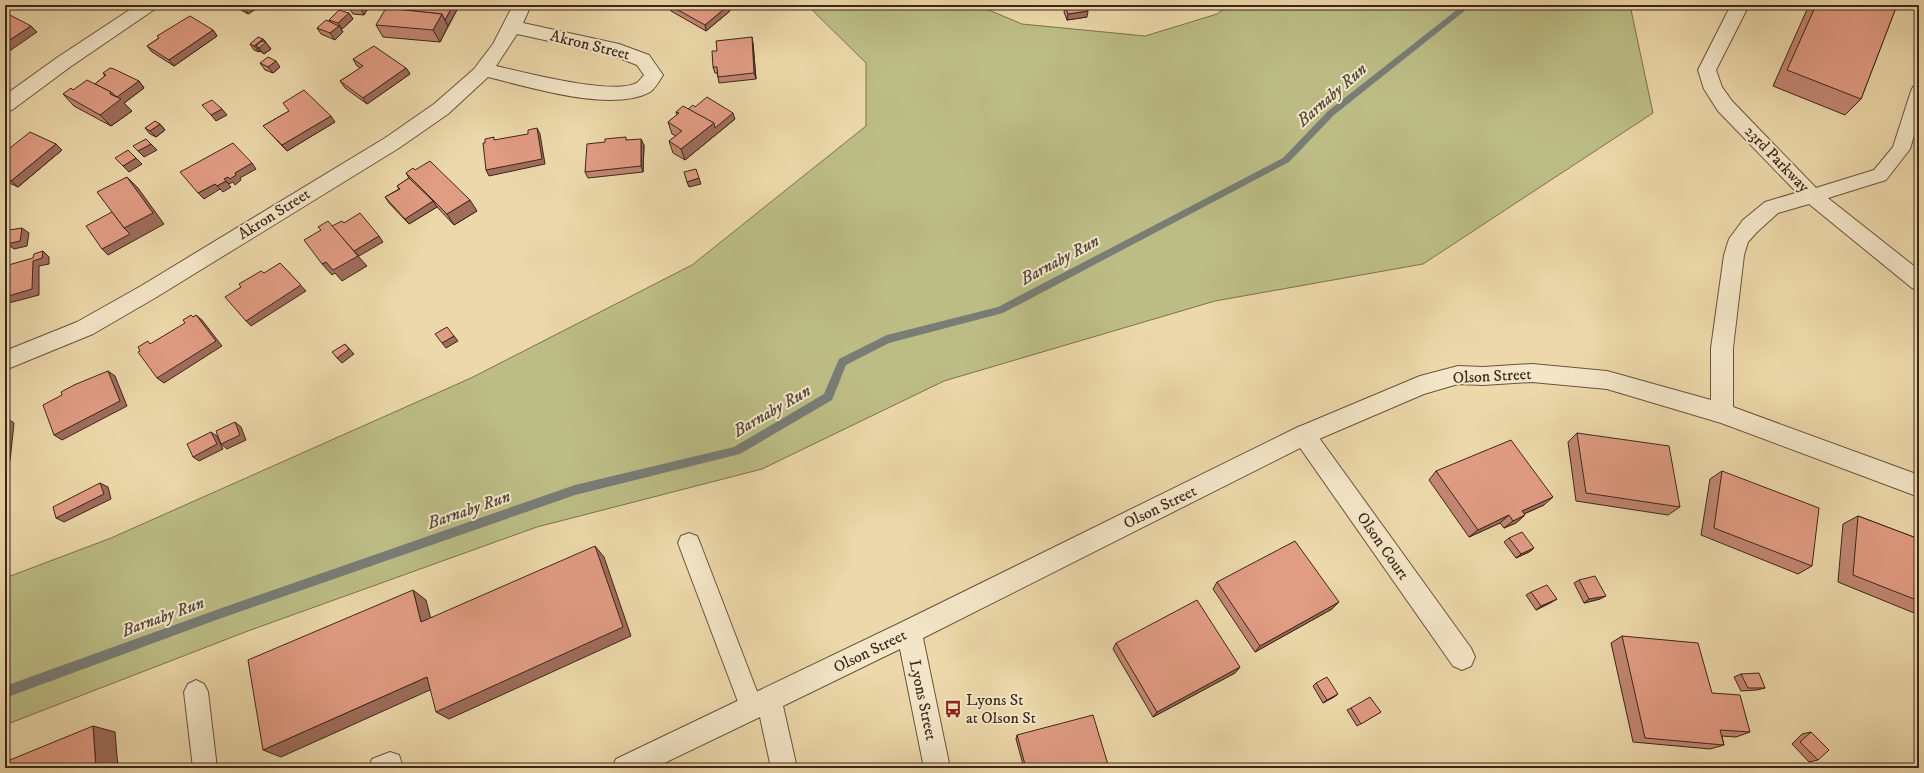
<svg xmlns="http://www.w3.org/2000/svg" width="1924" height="773" font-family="'IM FELL DW Pica',serif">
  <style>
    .green { fill: #bcbd85; stroke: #7c724e }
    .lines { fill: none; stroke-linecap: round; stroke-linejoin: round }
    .stream { fill: #787d76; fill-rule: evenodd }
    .service-casing { stroke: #69533c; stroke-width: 2 }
    .minor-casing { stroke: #69533c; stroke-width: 2 }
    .tertiary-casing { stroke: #69533c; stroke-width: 2 }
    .service { fill: #f3e6c8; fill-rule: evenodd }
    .minor { fill: #f3e6c8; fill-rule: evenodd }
    .tertiary { fill: #f3e6c8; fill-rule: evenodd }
    .wall { fill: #c28672; stroke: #3d2718 }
    .shaded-wall { fill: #9e6d5c; stroke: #3d2718 }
    .building { fill: #e19c84; stroke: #3d2718 }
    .labels { text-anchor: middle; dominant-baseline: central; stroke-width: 4; stroke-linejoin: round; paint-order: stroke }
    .street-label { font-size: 16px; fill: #3d2718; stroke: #f3e6c8 }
    .poi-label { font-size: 16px; fill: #3d2718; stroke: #f3e6c8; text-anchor: start }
    .water-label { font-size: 17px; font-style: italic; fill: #564b3f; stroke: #f3e6c8 }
  </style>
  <rect width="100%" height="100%" fill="#ecd8aa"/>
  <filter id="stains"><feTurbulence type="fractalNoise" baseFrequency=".005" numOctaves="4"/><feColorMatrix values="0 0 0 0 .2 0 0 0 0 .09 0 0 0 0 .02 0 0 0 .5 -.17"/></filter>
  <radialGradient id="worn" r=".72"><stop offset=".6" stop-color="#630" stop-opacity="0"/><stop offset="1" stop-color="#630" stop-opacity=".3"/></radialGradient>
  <path class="green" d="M807,5H977L1022,24L1145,36L1217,14L1229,5H1630L1653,113L1423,264L1215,301L944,381L762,469L537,527L248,631L5,725V578L111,538L471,378L692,265L866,126V63Z"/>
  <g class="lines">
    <path class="stream" d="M1463,5H1472L1334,115L1289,162L1003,313L889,343L846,365L832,400L740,454L575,495L216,620L5,698V686L216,610L575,485L734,447L824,394L839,359L887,335L998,307L1283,158L1328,111Z"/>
    <g class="service-casing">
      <g id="service">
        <path d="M1919,85V118L1910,149L1886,180L1812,203L1806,201L1803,196L1806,191L1874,170L1893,147L1911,91L1913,87Z"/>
        <path d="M689,533L697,536L700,543L763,707L759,715L751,719L743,715L678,543L681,536Z"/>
        <path d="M196,680L204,684L208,692L217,768H193L184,692L188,684Z"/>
        <path d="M390,752L399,755L402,764L400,768H369L372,759Z"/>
      </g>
    </g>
    <g class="minor-casing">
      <g id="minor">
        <path d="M137,5H158L155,9L70,67L12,110L5,112V95L58,57Z"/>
        <path d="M513,5H531L523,23L619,44L649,55L663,75C660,80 655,89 650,92C611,113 529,87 488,77L448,114L399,148L155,298L93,334L5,370V351L77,322L141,286L385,138L434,104L474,69L493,44ZM517,34L609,54L637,65L644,75C642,77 640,80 638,82C617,97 523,72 496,66Z"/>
        <path d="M1731,5H1749L1716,70L1722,87L1732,101L1819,191L1822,196L1819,201L1812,204L1805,201L1718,111L1704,89L1698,70Z"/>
        <path d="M1304,425L1312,428L1471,648L1475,657L1471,666L1462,670L1453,666L1296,442L1293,435L1296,428Z"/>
      </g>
    </g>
    <g class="tertiary-casing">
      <path id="tertiary" d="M1812,188L1819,191L1919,270V290L1912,288L1809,204L1778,213L1757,232L1748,242L1744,255L1733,348V407L1919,475V497L1721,423L1607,389L1532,382L1483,385L1458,384L1424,394L1312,442L923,638L950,768H924L900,649L783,706L797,768H771L760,717L654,768H612L616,759L900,623L1296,428L1420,376L1458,366L1483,367L1532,364L1607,371L1711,400V348L1724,255L1729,239L1743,220L1765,202Z"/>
    </g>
    <use href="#service" class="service"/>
    <use href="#minor" class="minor"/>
    <use href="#tertiary" class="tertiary"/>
  </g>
  <g class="wall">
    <path d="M63,5H78L71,10Z"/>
    <path d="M232,5H262L248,14Z"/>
    <path d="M370,5L364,15L353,14L349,8Z"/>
    <path d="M407,5H456L458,8L440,42L383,37L376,25L404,10Z"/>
    <path d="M669,5L730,11L706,31L671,11Z"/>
    <path d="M1809,5H1897L1861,99L1845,115L1773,86Z"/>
    <path d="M1065,6L1087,17L1067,20L1064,12Z"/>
    <path d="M349,13L353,19L342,29H341L343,32L335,40L321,34L317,28L330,22L329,20Z"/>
    <path d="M213,30L217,36L174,66L152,52L147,46L159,38L157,36Z"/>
    <path d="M263,39L271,49L264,54L260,51L259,52L254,50L250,44Z"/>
    <path d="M753,43L756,79L719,83L718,77L717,73H715L713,67Z"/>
    <path d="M353,59L406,68L410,74L367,104L345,88L340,81L361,68L357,66Z"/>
    <path d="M260,63L280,67L273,73L265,70Z"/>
    <path d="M103,73L139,81L144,88L124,103L132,111L111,126L74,106L63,94L73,90L95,84L105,76Z"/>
    <path d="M695,107L735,119L685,160L673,153L669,141L676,136L672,134L668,122L677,115L676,112Z"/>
    <path d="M289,111L335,122L287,151L268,131L263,126Z"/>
    <path d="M160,124L165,130L156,137L150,134L145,128Z"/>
    <path d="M627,140L644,145L643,172L588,178L585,172Z"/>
    <path d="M56,144L62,150L18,187L5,181V152Z"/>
    <path d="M415,170L477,211L454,225L437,207L409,224L389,203L385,197L399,189L397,186L409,178L406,173Z"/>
    <path d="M1577,433L1680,507L1668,515L1576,501L1568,442Z"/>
    <path d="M1436,471L1544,505L1524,514L1525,515L1516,523L1504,528L1500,523L1469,537L1429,480Z"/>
    <path d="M1722,471L1812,566L1798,574L1701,535L1710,479Z"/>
    <path d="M1858,516L1919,539V615L1838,582L1843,524Z"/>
    <path d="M1509,538L1534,548L1529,552L1516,558L1504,542Z"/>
    <path d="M1579,580L1600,599L1584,603L1574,583Z"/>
    <path d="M1217,582L1339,602L1332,609L1255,652L1213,589Z"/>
    <path d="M1531,592L1552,602L1536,610L1526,595Z"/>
    <path d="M1622,636L1712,693L1750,732L1736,737L1722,736L1724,745L1710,749L1633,742L1611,643Z"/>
    <path d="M1116,643L1240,667L1235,673L1153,717L1113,649Z"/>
    <path d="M1741,674L1765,688L1757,690L1741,691L1734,677Z"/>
    <path d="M1316,683L1338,694L1334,697L1323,703L1313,686Z"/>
    <path d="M1351,708L1381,712L1357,726L1347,710Z"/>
    <path d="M1811,732L1818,760L1809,762L1792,744L1802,734Z"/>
    <path d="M1017,735L1109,768H1024L1016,739Z"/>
    <path d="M1382,765L1387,768H1375Z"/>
  </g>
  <g class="shaded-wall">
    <path d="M67,5H78L71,10Z"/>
    <path d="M248,5H262L248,14L244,8Z"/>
    <path d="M363,5H370L364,15L361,9Z"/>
    <path d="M453,5H456L458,8L448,26L445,20Z"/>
    <path d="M729,5L730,11L706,31L705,25Z"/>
    <path d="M1088,11L1087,17L1067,20L1068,14Z"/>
    <path d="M349,13L353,19L342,29L338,23Z"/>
    <path d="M442,14L448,26L440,42L433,30Z"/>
    <path d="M31,26L37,32L5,54V43Z"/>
    <path d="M339,26L343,32L335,40L330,33Z"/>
    <path d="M213,30L217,36L174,66L169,60Z"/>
    <path d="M752,37L753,43L756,79L754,73Z"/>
    <path d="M263,39L271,49L264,54L259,48L256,46L260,51L259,52L254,46Z"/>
    <path d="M276,61L280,67L273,73L268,67Z"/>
    <path d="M406,68L410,74L367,104L363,98Z"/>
    <path d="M139,81L144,88L124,103L132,111L111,126L100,115L110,94L111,92Z"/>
    <path d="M222,109L227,115L216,121L211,115Z"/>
    <path d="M733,113L735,119L685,160L681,149L714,123Z"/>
    <path d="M331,116L335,122L287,151L282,145Z"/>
    <path d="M160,124L165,130L156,137L150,131Z"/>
    <path d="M537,128L540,134L545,164L489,176L486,170Z"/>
    <path d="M641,139L644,145L643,172L641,166Z"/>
    <path d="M56,144L62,150L18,187L11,181Z"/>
    <path d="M151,144L157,150L144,157L138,151Z"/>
    <path d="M136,158L142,164L129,172L123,166Z"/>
    <path d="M252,163L256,169L240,178L241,180L235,185L233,182L229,184L224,179Z"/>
    <path d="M127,177L138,188L164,224L108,255L102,249L124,228Z"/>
    <path d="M699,178L701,184L689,187L687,182Z"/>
    <path d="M226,181L231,187L223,192L217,186Z"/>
    <path d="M215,184L220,189L204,199L198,193Z"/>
    <path d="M470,200L477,211L454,225L447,214Z"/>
    <path d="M433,201L437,207L409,224L405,219Z"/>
    <path d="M22,228L29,233L27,246L14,249L7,244Z"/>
    <path d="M379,236L383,242L359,256L354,251Z"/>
    <path d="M43,251L49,257V264L39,266V295L5,304V297L33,261Z"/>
    <path d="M358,256L367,266L342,281L335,273L332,275L322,264L326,262Z"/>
    <path d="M280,263L306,291L251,326L246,321Z"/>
    <path d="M196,315L202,320L222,346L164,383L157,378Z"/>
    <path d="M454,336L458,341L446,348L442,343Z"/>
    <path d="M345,344L354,354L342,363L337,358Z"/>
    <path d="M108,371L115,376L127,406L62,440L54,435Z"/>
    <path d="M5,417L14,423L10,461L5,462Z"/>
    <path d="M235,422L241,427L246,440L227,449L221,444Z"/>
    <path d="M211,432L217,436L223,449L199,461L193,457Z"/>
    <path d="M100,483L108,487L111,499L64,522L56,518Z"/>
    <path d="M1553,497L1544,505L1512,519L1522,511Z"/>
    <path d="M1509,515L1500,523L1469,537L1478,530Z"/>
    <path d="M1525,515L1516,523L1504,528L1513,521Z"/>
    <path d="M595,546L604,557L631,636L449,719L436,712Z"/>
    <path d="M1534,548L1529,552L1516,558L1521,554Z"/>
    <path d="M413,590L426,600L434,631L421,622Z"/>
    <path d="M1606,596L1600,599L1584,603L1589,599Z"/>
    <path d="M1557,599L1552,602L1536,610L1541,606Z"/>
    <path d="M1339,602L1332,609L1255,652L1260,646Z"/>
    <path d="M1240,667L1235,673L1153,717L1157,712Z"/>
    <path d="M427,677L441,685L281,757L263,750Z"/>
    <path d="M1338,694L1334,697L1323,703L1327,700Z"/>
    <path d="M93,726L115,732L118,768H96Z"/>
  </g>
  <g class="building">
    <path d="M239,5H248L244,8Z"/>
    <path d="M351,5H363L361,9L349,8Z"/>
    <path d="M407,5H453L445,20L442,14L404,10Z"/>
    <path d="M669,5H729L705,25Z"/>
    <path d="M1070,5H1086L1088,11L1068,14L1065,6Z"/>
    <path d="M1816,5H1897L1861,99L1787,70Z"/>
    <path d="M386,8L442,14L433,30L376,25Z"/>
    <path d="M339,10L349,13L338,23L329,20Z"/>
    <path d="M5,14L6,15L8,14L31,26L5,43Z"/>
    <path d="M190,16L213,30L169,60L147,46L159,38L157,36Z"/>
    <path d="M326,20L339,26L330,33L317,28Z"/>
    <path d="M258,37L263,39L254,46L250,44Z"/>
    <path d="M752,37L754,73L718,77L717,67H713L712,51H717L716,41Z"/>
    <path d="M262,41L266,42L259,48L256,46Z"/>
    <path d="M374,46L406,68L363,98L340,81L363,66L353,59Z"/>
    <path d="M268,57L276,61L268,67L260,63Z"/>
    <path d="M110,68L114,69L139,81L117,97L111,92L95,84L106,75L103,73Z"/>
    <path d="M87,80L111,92L110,94L121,99L100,115L63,94L71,88L73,90Z"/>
    <path d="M304,90L331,116L282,145L263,126L289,111L283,103Z"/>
    <path d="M707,97L733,113L715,128L714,123L688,109L693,105L695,107Z"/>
    <path d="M212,100L222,109L211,115L202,105Z"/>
    <path d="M683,106L714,123L681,149L669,141L682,131L668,122L679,113L676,112Z"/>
    <path d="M155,121L160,124L150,131L145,128Z"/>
    <path d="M537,128L542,159L486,170L483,143H485V139L494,137V140L528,134V130Z"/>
    <path d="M30,132L56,144L11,181L5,179V152Z"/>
    <path d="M626,137V140L641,139V166L585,172L587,144L605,142V139Z"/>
    <path d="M146,139L151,144L138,151L133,146Z"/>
    <path d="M233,143L252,163L235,173L236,175L230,179L228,177L224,179L226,181L217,186L215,184L198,193L180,172Z"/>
    <path d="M128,150L136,158L123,166L115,158Z"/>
    <path d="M430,161L470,200L447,214L406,173L413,168L415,170Z"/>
    <path d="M696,169L699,178L687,182L684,172Z"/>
    <path d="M127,177L153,213L124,228L97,192Z"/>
    <path d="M409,178L433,201L405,219L385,197L400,189L397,186Z"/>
    <path d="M112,212L124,228L130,234L102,249L86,226Z"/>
    <path d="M360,213L379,236L354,251L332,226L342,221L344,223Z"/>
    <path d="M328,221L358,256L333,270L326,262L322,264L304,240L321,230L318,227Z"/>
    <path d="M22,228L20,241L7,244L9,230Z"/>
    <path d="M43,251L42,258L33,261L32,289L5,297V266L33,258L34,254Z"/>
    <path d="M280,263L301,285L246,321L225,297L241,287L239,284L261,271L264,273Z"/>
    <path d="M191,315L193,317L196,315L216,341L157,378L138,352L140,351L138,347L148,341L150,344L185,323L183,320Z"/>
    <path d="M447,327L454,336L442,343L435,334Z"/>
    <path d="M345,344L349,349L337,358L332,352Z"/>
    <path d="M108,371L120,401L54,435L43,405L62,395L61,392L74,385Z"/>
    <path d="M235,422L240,435L221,444L216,431Z"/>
    <path d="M211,432L217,444L193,457L187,444Z"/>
    <path d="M1577,433L1669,446L1680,507L1586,493Z"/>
    <path d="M1511,440L1553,497L1522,511L1525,515L1513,521L1509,515L1478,530L1436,471Z"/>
    <path d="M1722,471L1819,508L1812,566L1714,528Z"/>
    <path d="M100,483L104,494L56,518L53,507Z"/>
    <path d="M1858,516L1919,539V601L1853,575Z"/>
    <path d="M1522,532L1534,548L1521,554L1509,538Z"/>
    <path d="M1295,541L1339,602L1260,646L1217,582Z"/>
    <path d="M595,546L623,627L436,712L427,677L263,750L248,660L413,590L421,622Z"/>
    <path d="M1595,576L1606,596L1589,599L1579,580Z"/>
    <path d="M1547,585L1557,599L1541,606L1531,592Z"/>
    <path d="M1197,600L1240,667L1157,712L1116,643Z"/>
    <path d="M1622,636L1698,643L1712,693L1740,695L1750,732L1720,730L1724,745L1645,738Z"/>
    <path d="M1759,673L1765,688H1748L1741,674Z"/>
    <path d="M1327,677L1338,694L1327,700L1316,683Z"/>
    <path d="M1370,697L1381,712L1361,724L1351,708Z"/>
    <path d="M1093,715L1109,768H1026L1017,735Z"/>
    <path d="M93,726L96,768H5V762Z"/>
    <path d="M1811,732L1829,750L1818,760L1800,742Z"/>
    <path d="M1382,765L1387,768H1380Z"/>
  </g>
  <defs>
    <g id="bus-bare" transform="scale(1.38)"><path d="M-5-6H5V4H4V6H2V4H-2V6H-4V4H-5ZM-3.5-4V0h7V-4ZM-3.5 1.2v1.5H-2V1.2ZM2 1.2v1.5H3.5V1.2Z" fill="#8f2418" stroke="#f3e6c8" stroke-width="2.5" paint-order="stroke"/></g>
  </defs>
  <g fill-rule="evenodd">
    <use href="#bus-bare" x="953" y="709"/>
  </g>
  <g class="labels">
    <g class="street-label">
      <text transform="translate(590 45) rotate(14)">Akron Street</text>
      <text transform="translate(1777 159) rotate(46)">23rd Parkway</text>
      <text transform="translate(274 214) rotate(-32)">Akron Street</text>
      <text transform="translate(1492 376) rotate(-3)">Olson Street</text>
      <text transform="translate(1160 507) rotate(-26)">Olson Street</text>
      <text transform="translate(1383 546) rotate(55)">Olson Court</text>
      <text transform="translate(870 651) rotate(-26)">Olson Street</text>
      <text transform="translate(923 700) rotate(78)">Lyons Street</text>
    </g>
    <g class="poi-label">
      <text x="966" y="700">Lyons St<tspan x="966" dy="18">at Olson St</tspan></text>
    </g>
    <g class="water-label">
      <text transform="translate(1332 95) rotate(-41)">Barnaby Run</text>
      <text transform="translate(1060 260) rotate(-28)">Barnaby Run</text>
      <text transform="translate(772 411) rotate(-30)">Barnaby Run</text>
      <text transform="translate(469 510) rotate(-19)">Barnaby Run</text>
      <text transform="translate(163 617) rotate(-20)">Barnaby Run</text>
    </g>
  </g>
  <rect width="1924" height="773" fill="none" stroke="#ecd8aa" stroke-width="20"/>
  <rect x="6" y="6" width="1912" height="761" fill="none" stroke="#3d2718" stroke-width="2"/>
  <rect x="10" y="10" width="1904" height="753" fill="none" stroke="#3d2718"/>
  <rect width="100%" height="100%" filter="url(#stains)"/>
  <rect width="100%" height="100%" fill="url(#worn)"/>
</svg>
